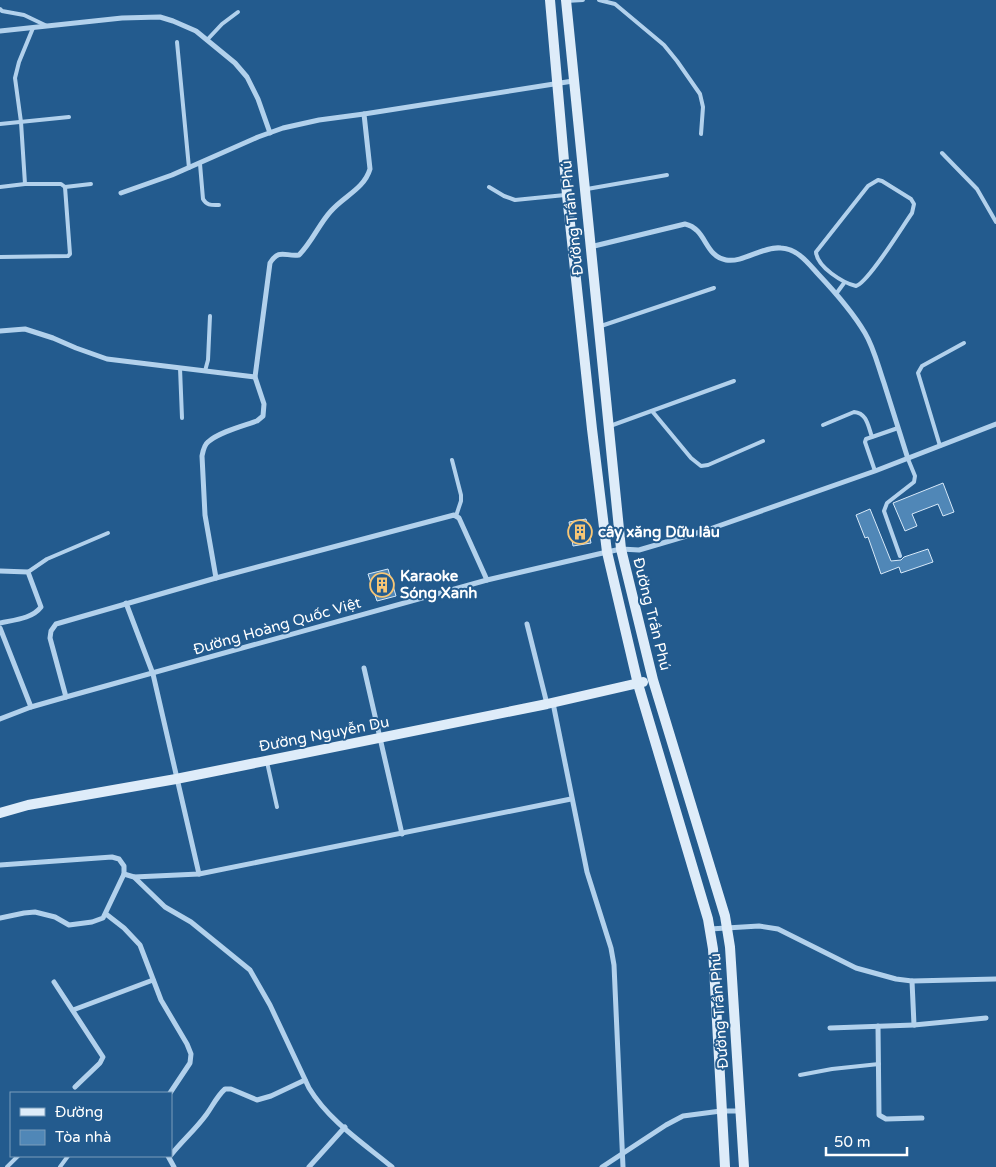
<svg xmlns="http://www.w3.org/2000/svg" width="996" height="1167" font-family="'Varela Round',sans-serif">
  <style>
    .building { fill: #5087b7; stroke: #d7e9f9 }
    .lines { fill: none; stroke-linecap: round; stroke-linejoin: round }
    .lane { stroke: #b2d1ec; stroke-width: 4 }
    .street { stroke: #b2d1ec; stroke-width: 5 }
    .secondary { stroke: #deecf9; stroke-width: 10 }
    .labels { text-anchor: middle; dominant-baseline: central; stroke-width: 4; stroke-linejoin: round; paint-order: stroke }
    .street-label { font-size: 15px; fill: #fff; stroke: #235b8e }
    .poi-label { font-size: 15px; font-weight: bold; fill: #fff; stroke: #235b8e; text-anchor: start }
  </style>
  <rect width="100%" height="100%" fill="#235b8e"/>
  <g class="building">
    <path d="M943,483L954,512L943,516L938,504L912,514L917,526L905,531L893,503Z"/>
    <path d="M870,509L891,561L901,560L904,557L928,549L933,562L901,573L899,567L881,574L868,537L865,538L856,515Z"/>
    <path d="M586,519L591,543L573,546L569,522Z"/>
    <path d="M388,569L396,596L377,601L368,574Z"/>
  </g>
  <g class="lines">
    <g class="lane">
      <path d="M599,0L615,4L664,45L677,61L700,94L703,107L701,134"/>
      <path d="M566,1L583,0"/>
      <path d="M0,9L2,11L24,15L47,26"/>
      <path d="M207,40L222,24L238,12"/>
      <path d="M177,42L189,168"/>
      <path d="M0,124L69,117"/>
      <path d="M942,153L977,189L996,222"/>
      <path d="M200,164L203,199C207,206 212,205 219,205"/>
      <path d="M878,180L882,181L911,199L914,204L912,213C902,227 868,283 856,286C843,283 817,267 816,252L868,186Z"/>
      <path d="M0,187L25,184L21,122L15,78L19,62L33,28"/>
      <path d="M65,187L91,184"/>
      <path d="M489,187L504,196L515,200L565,195"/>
      <path d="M587,189L667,175"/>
      <path d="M0,257L68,256L70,254L65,187L61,184H25"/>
      <path d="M836,294L844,283"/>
      <path d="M601,326L714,288"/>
      <path d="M180,368L182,418"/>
      <path d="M205,371L208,360L210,316"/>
      <path d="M652,411L691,458L701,466L708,465L763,441"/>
      <path d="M823,425L854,412C867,413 868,426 872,437L898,428"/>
      <path d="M610,426L734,381"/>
      <path d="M872,437L866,439L865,442L875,471"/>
      <path d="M940,446L918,373L922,366L964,343"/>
      <path d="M452,460L461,495V501L456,516"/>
      <path d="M900,556L884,511L887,503L914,482L915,476L908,459"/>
      <path d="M28,572L47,559L108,533"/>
      <path d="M267,762L277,807"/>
      <path d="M800,1075L832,1069L879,1064"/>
      <path d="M7,1167L18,1156"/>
      <path d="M60,1167L68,1156"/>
    </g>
    <g class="street">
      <path d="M0,31L122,18L160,17L173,21L196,31L235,63L247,77L258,99L270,133"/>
      <path d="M121,193L172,175L258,137L283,128L319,120L364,114"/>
      <path d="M590,247L685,224C707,229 704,256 726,260C743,263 763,246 781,248C798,249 808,263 818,274C835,292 852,311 865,333C874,348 878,366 884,383C892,408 900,433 908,459"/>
      <path d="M0,331L25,329L53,338L76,348L107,359L255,377"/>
      <path d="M0,571L28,572L41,607C32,619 13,620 0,623"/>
      <path d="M216,578L205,515L202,456C203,451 204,445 208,442C219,432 243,426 257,421L263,416L264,404L255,377L270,263C279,248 286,257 299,255C312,242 319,224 331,211C344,196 364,189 370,169L364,114L573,81"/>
      <path d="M126,603L153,674L199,874"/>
      <path d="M527,624L547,704"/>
      <path d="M0,628L31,707"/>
      <path d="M364,668L402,834"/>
      <path d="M66,697L50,638L51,631L56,624L216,578L454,515L459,518L487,580"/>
      <path d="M553,703L587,872L611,948L614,965L623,1167"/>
      <path d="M0,719L31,707L66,697L487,580L607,552L621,549L639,550L707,530L875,471L996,424"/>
      <path d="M0,865L112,857L119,859L124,866V874L103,918L92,922L69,925L55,917L35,912L24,913L0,918"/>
      <path d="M124,874L134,877L165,907L191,922L250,970L270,1005L309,1088C329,1121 363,1143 392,1167"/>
      <path d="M134,877L199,874L571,799"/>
      <path d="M106,914L124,928L140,945L161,1000L187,1044L191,1054L190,1063L170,1093"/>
      <path d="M710,929L759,926L778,929L856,968L896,979L912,981L996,979"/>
      <path d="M912,981L914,1025L986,1018"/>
      <path d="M54,982L103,1057L100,1063L75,1087"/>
      <path d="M73,1010L153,980"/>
      <path d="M878,1026L879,1115L886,1119L922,1118"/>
      <path d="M830,1028L914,1025"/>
      <path d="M171,1155C182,1141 195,1130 206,1115C212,1107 217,1096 225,1089H231L257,1100L271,1096L305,1080"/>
      <path d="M168,1156L174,1167"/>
      <path d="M309,1167L345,1127"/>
      <path d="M602,1167L666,1125L683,1116L721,1111H741"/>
    </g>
    <g class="secondary">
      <path d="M550,0L567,195L592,429L607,552L638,684L708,919L713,949L725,1167"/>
      <path d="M566,0L621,549L653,680L725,916L730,947L744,1167"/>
      <path d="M0,813L28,805L176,779L547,704L643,682"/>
    </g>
  </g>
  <defs>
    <g id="building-ring" transform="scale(1.25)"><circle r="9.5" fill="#235b8e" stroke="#f7c675" stroke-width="1.5"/><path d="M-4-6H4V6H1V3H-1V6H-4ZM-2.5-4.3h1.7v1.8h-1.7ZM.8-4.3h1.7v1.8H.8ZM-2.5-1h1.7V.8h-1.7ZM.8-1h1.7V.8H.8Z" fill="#f7c675"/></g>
  </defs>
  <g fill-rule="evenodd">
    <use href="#building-ring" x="580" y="532"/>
    <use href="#building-ring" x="382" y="585"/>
  </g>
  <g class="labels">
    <g class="street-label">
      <text transform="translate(572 218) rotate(-96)">Đường Trần Phú</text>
      <text transform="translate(652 614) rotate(76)">Đường Trần Phú</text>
      <text transform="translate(277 626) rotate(-16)">Đường Hoàng Quốc Việt</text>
      <text transform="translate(324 734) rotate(-11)">Đường Nguyễn Du</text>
      <text transform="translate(719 1011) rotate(-94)">Đường Trần Phú</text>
    </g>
    <g class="poi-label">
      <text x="598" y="532">cây xăng Dữu lâu</text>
      <text x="400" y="576">Karaoke<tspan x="400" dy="17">Sóng Xanh</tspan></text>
    </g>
  </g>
  <rect x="10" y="1092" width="162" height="65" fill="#235b8e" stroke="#7b9dbb"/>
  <rect x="20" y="1108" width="25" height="8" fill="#deecf9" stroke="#7b9dbb"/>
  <text x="55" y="1117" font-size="15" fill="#ffffff">Đường</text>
  <rect x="20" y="1130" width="25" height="15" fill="#5087b7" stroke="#7b9dbb"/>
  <text x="55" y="1142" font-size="15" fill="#ffffff">Tòa nhà</text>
  <path d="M826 1147v8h81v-8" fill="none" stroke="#ffffff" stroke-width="2.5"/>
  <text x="834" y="1147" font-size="15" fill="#ffffff" stroke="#235b8e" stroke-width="4" paint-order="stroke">50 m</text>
</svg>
